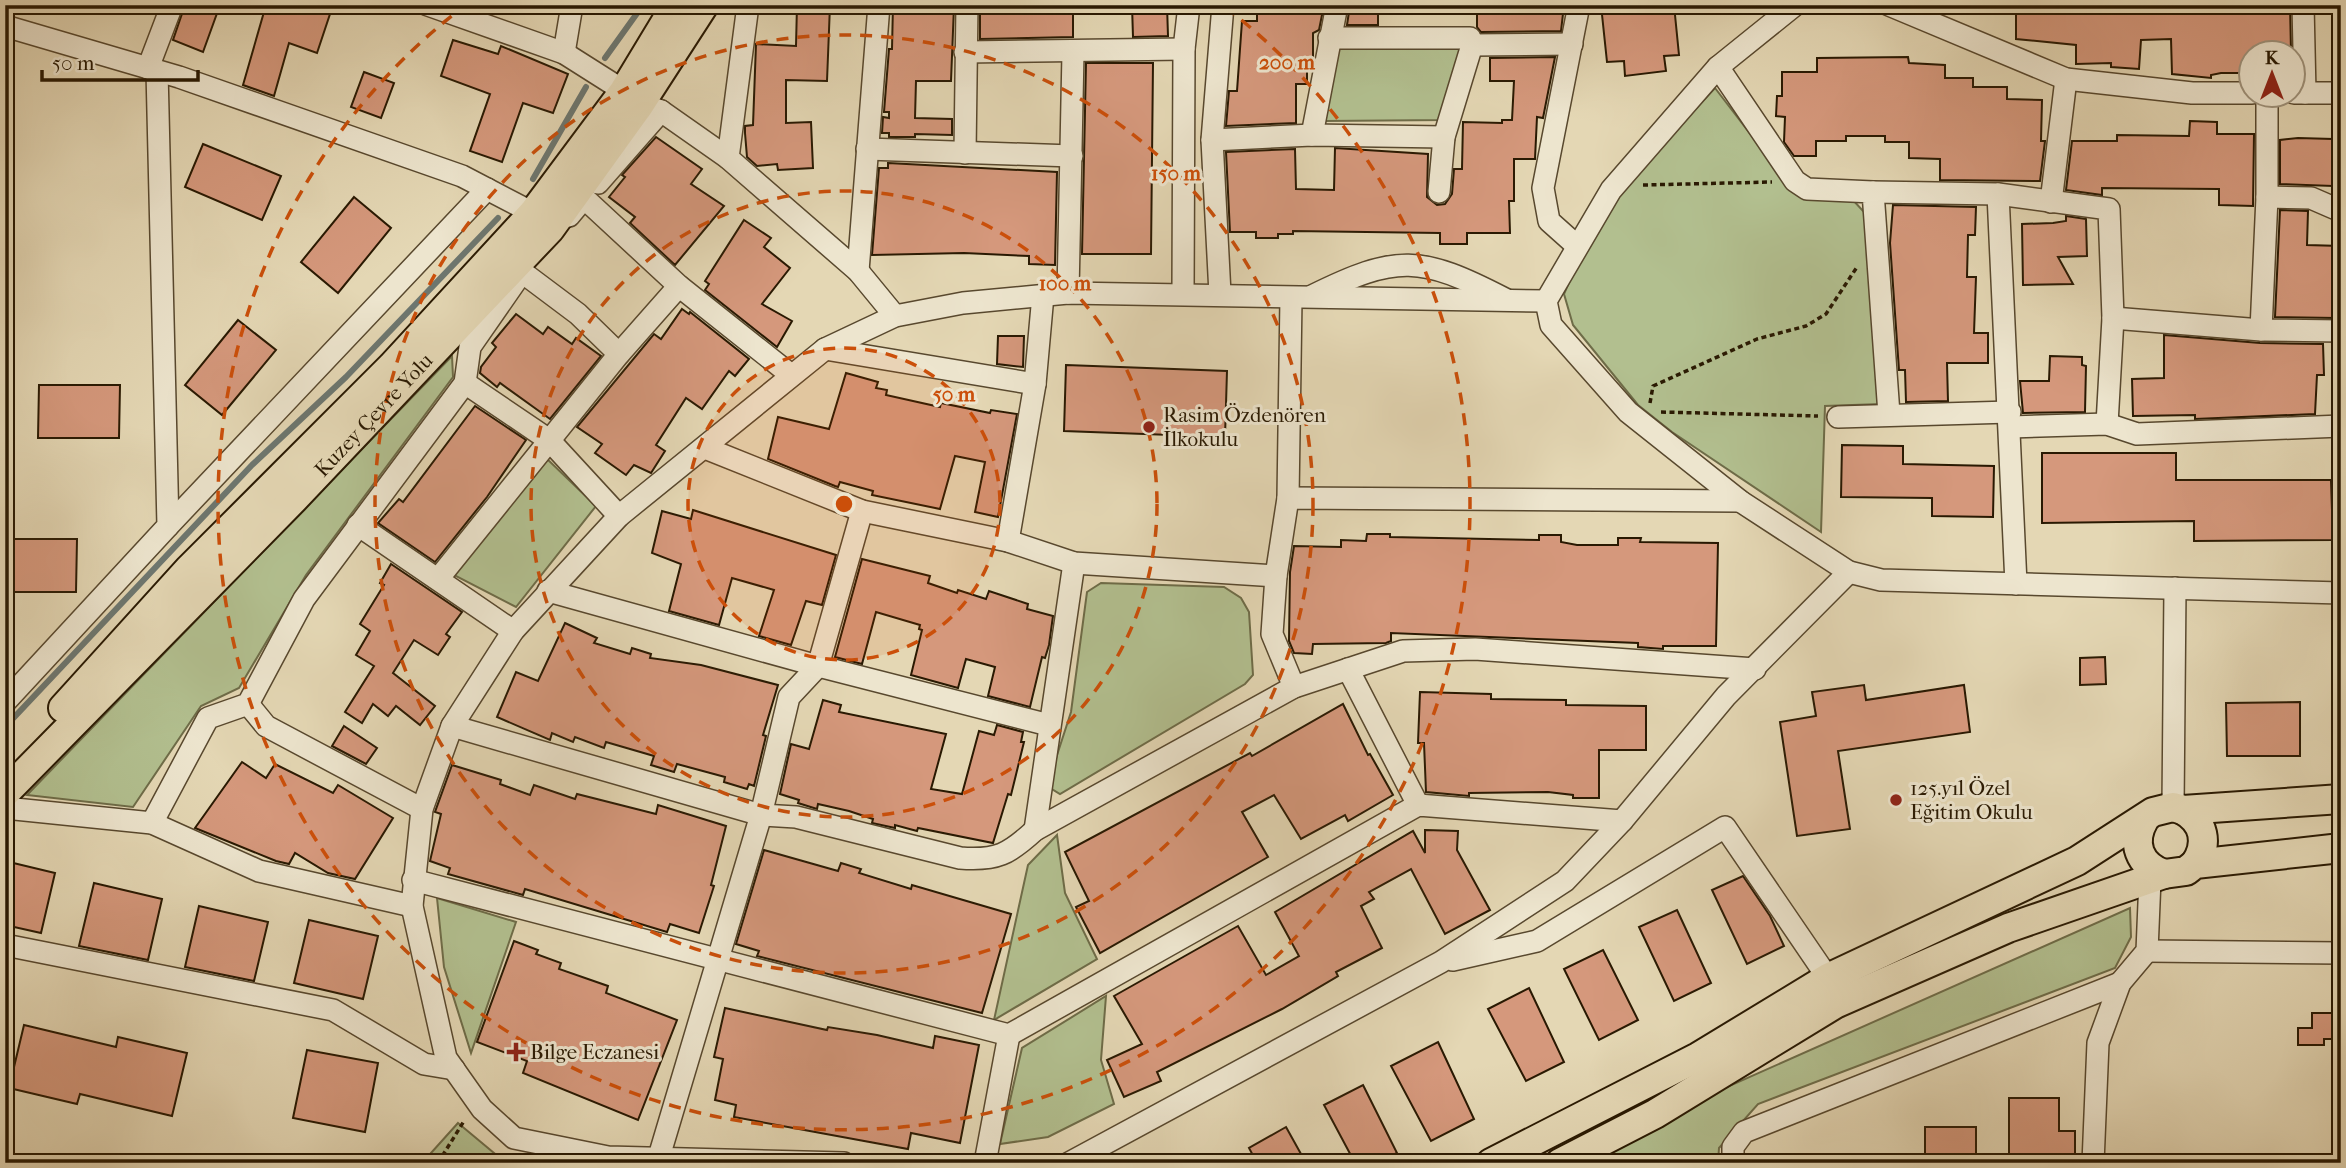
<svg xmlns="http://www.w3.org/2000/svg" width="2346" height="1168" font-family="'IM FELL French Canon',serif">
  <style>
    .green { fill: #b2bf8f; stroke: #6e6c48; stroke-width: 2 }
    .lines { fill: none; stroke-linecap: round; stroke-linejoin: round }
    .stream { stroke: #6d7770; stroke-width: 6 }
    .building { fill: #d5987c; stroke: #291902; stroke-width: 2 }
    .minor-casing { stroke: #58482e; stroke-width: 24 }
    .major-casing { stroke: #291902; stroke-width: 32 }
    .path { stroke: #291902; stroke-width: 3.5; stroke-dasharray: 5 3.5; stroke-linecap: butt }
    .minor { stroke: #ede5ce; stroke-width: 21 }
    .major { stroke: #e4d7b4; stroke-width: 28 }
    .ring { fill: none; stroke: #cb4f0a; stroke-width: 3.5; stroke-dasharray: 12 9 }
    .poi-dot { fill: #8f2418; stroke: #ede5ce; stroke-width: 2.5 }
    .labels { text-anchor: middle; dominant-baseline: central; stroke-width: 6; stroke-linejoin: round; paint-order: stroke }
    .street-label { font-size: 21px; fill: #291902; stroke: #ede5ce }
    .poi-label { font-size: 21px; fill: #291902; stroke: #ede5ce; text-anchor: start }
    .centre { fill: #cb4f0a; stroke: #ede5ce; stroke-width: 3.5 }
    .ring-label { font-size: 21px; text-anchor: middle; font-weight: bold; fill: #cb4f0a; stroke: #ede5ce; stroke-width: 6; stroke-linejoin: round; paint-order: stroke }
  </style>
  <rect width="100%" height="100%" fill="#e4d7b4"/>
  <filter id="stains"><feTurbulence type="fractalNoise" baseFrequency=".00286" numOctaves="4"/><feColorMatrix values="0 0 0 0 .2 0 0 0 0 .09 0 0 0 0 .02 0 0 0 .5 -.17"/></filter>
  <radialGradient id="worn" r=".72"><stop offset=".6" stop-color="#630" stop-opacity="0"/><stop offset="1" stop-color="#630" stop-opacity=".3"/></radialGradient>
  <g class="green">
    <path d="M1336,45H1463L1445,120L1325,121Z"/>
    <path d="M1715,88L1798,196L1852,199L1864,212L1881,404L1825,406L1821,532L1672,432L1638,405L1573,325L1564,294L1579,259L1617,193Z"/>
    <path d="M452,356L453,377L306,575L239,688L201,706L133,807L27,795Z"/>
    <path d="M544,456L596,506L516,607L450,573Z"/>
    <path d="M1101,583L1224,587L1241,598L1249,612L1253,675L1245,684L1060,794L1047,786L1071,712L1087,592Z"/>
    <path d="M1057,835L1065,893L1097,959L994,1020L1028,865Z"/>
    <path d="M437,898L516,922L471,1053L444,967Z"/>
    <path d="M2130,908L2131,937L2115,968L1758,1104L1719,1148L1718,1163H1575L1673,1111Z"/>
    <path d="M1106,996L1101,1060L1114,1104L1048,1137L1000,1144L1022,1048Z"/>
    <path d="M458,1123L506,1163H422Z"/>
  </g>
  <g class="lines">
    <g class="stream">
      <path d="M605,58L643,5"/>
      <path d="M533,179L586,87"/>
      <path d="M5,727L252,465L346,377L498,218"/>
    </g>
  </g>
  <g class="building">
    <path d="M185,5H220L203,52L173,40Z"/>
    <path d="M266,5H333L317,53L289,43L274,96L243,85Z"/>
    <path d="M797,5H830L827,81L786,80V123L811,122L813,168L778,170L777,164L757,166L747,157L745,133V126L753,125L756,44L796,46Z"/>
    <path d="M893,5L954,6L951,81H916L915,118L952,119V135L915,134V137H889V133H882L883,117L889,118V112H884L889,49H892Z"/>
    <path d="M980,5H990V11H1033L1034,5H1073V37L980,39Z"/>
    <path d="M1132,5H1167L1168,36L1133,37Z"/>
    <path d="M1257,5H1324L1319,30L1313,33V58H1307V84H1296V123L1226,126L1229,91H1237L1242,21H1257Z"/>
    <path d="M1350,5H1378V25H1347Z"/>
    <path d="M1477,5H1564L1561,31L1481,32L1477,27Z"/>
    <path d="M1601,5H1674L1679,55L1664,56L1666,71L1625,76L1624,61L1607,62Z"/>
    <path d="M2016,5H2290L2291,52H2251V73H2221L2211,75V78L2172,74L2171,39L2141,40L2139,69L2111,67V63L2076,64V45L2016,39Z"/>
    <path d="M453,40L498,54L501,46L568,74L553,113L523,103L502,162L470,151L490,94L441,76Z"/>
    <path d="M1555,57L1543,118L1537,117L1535,159H1514V201H1509L1510,233H1467V244H1440V233L1293,231V234H1278V238H1256V232H1230L1226,152L1295,149L1296,189L1334,190L1335,148L1428,154L1427,197L1437,205L1445,204L1452,194L1454,169H1462L1463,122L1502,123V120H1512L1514,81H1490V58Z"/>
    <path d="M1908,57L1909,63L1945,65V78H1973V87H2007V99L2042,100L2041,141H2045L2040,181L1940,180V159L1909,158V142H1885V136H1846V141H1816V156H1794L1784,142L1785,117L1776,116L1777,96H1782V72H1817V58Z"/>
    <path d="M1086,63H1153L1151,254H1082Z"/>
    <path d="M364,72L394,83L381,118L351,107Z"/>
    <path d="M2190,121L2217,122V134H2254L2253,206L2219,205V189L2102,188V195L2066,190L2072,141H2117V135L2189,136Z"/>
    <path d="M656,137L702,169L691,184L724,206L675,265L630,223L635,217L609,197L625,177L622,175Z"/>
    <path d="M2298,138L2333,139V186L2280,184V140Z"/>
    <path d="M203,144L281,176L262,220L185,187Z"/>
    <path d="M888,163L1057,172L1055,265L1029,264V256L964,253L872,255L879,168H888Z"/>
    <path d="M354,197L391,228L338,293L301,262Z"/>
    <path d="M1893,205L1976,207L1975,235H1968L1967,277H1976L1974,333H1988V363H1947L1948,401L1906,402L1905,370H1899L1890,243Z"/>
    <path d="M2280,210L2308,211L2307,245L2341,246L2337,318L2275,317Z"/>
    <path d="M2066,216L2086,219L2087,256L2058,257L2073,284L2023,285L2022,224L2053,223L2066,221Z"/>
    <path d="M744,220L771,238L764,247L790,268L762,304L792,321L777,347L705,290L709,284L705,281Z"/>
    <path d="M682,309L689,314L690,312L749,359L735,376L729,371L702,409L686,398L656,445L665,451L651,473L634,465L626,475L595,453L602,444L577,427L654,334L661,339Z"/>
    <path d="M516,314L543,334L548,327L572,344L576,338L601,356L550,419L500,383L497,387L480,373L481,367L496,347L492,343Z"/>
    <path d="M238,320L276,350L222,415L185,385Z"/>
    <path d="M2164,335L2260,343L2323,344L2324,375H2317L2315,414L2195,419V415L2133,416L2132,379L2164,378Z"/>
    <path d="M998,336H1024L1023,367L997,364Z"/>
    <path d="M2050,356L2082,357V365L2086,366L2085,412L2023,413L2020,381H2049Z"/>
    <path d="M1066,365L1227,371L1225,437L1064,431Z"/>
    <path d="M846,373L878,382L876,388L887,390L886,395L940,407L941,403L990,413L991,410L1017,414L998,517L975,512L985,462L955,456L940,509L872,495L873,491L840,482L838,487L835,486L768,459L778,417L829,429Z"/>
    <path d="M39,385H120L119,438H38Z"/>
    <path d="M475,406L526,440L487,497L435,562L378,523L399,499L403,502Z"/>
    <path d="M1842,445L1903,446V464L1994,466L1993,517L1932,516V498L1841,497Z"/>
    <path d="M2042,453H2176V480H2331L2333,540L2194,541V521L2042,523Z"/>
    <path d="M693,510L836,555L822,605L806,601L791,645L759,636L774,590L732,578L719,625L669,611L681,564L652,553L662,511L691,519Z"/>
    <path d="M1367,534H1390V537L1539,540V535H1561V542L1577,545H1618V538H1641L1640,542L1718,543L1716,646H1663V649L1638,647V643L1391,633V641L1386,643L1313,644L1312,654L1294,653L1289,641L1290,572L1294,546L1341,547V540L1366,541Z"/>
    <path d="M5,539H77L76,592H5Z"/>
    <path d="M862,559L930,576L928,583L957,593L958,590L986,599L989,591L1028,604L1027,609L1053,616L1049,645L1045,658L1042,657L1030,707L988,696L995,667L966,659L958,688L911,675L922,630L919,629L920,625L876,612L862,664L835,657Z"/>
    <path d="M391,564L462,612L446,634L450,637L438,655L414,640L393,673L435,706L420,725L396,706L388,716L373,704L362,723L345,712L374,666L356,655L370,631L360,624L384,585L380,583Z"/>
    <path d="M565,623L597,638L594,643L630,654L632,648L651,654L650,658L701,665L778,685L763,735L766,736L754,786L749,784L747,789L724,782L725,777L677,764L674,772L651,765L654,756L606,742L604,748L575,737L573,742L552,733L550,740L497,717L516,672L538,681Z"/>
    <path d="M2105,657L2106,684L2080,685V658Z"/>
    <path d="M1864,685L1866,700L1964,685L1970,732L1838,751L1850,829L1797,836L1780,722L1816,716L1812,692Z"/>
    <path d="M1420,692L1491,694V699L1566,700V705L1646,706V750H1599V798H1573V795L1548,792L1469,793V796L1426,792L1424,743H1418Z"/>
    <path d="M823,700L841,705L839,712L946,734L931,789L962,794L979,731L994,735L997,725L1023,732L1021,742H1024L1011,795L1008,794L993,843L918,828L917,831L895,825V828L872,823L873,819L849,811L818,804L817,809L798,803L799,800L780,794L791,744L809,749Z"/>
    <path d="M2300,702V756H2227L2226,703Z"/>
    <path d="M1343,704L1368,755L1370,754L1393,795L1348,821L1345,815L1301,839L1274,795L1242,812L1268,857L1100,953L1076,907L1089,901L1065,852L1250,753L1252,756Z"/>
    <path d="M344,726L377,748L366,764L332,746Z"/>
    <path d="M242,762L266,778L275,764L333,793L338,785L393,818L355,879L328,873L295,853L289,864L276,861L195,828Z"/>
    <path d="M452,765L501,780L500,784L530,795L534,785L575,799L577,794L656,814L658,805L726,826L711,885L714,886L699,933L670,924L667,932L525,889L523,895L448,874L450,868L430,861L441,814L435,812Z"/>
    <path d="M1425,830L1458,831L1457,850L1490,910L1445,934L1411,869L1369,892L1374,899L1361,906L1382,948L1336,972L1338,976L1282,1009L1157,1072L1161,1081L1124,1097L1107,1060L1142,1044L1114,996L1238,926L1266,975L1299,956L1275,912L1413,831L1425,853Z"/>
    <path d="M764,850L838,871L841,863L861,869L859,873L911,889L912,885L1011,914L982,1013L757,956L759,951L736,944Z"/>
    <path d="M5,861L55,873L41,933L5,925Z"/>
    <path d="M1743,876L1770,916L1784,946L1747,964L1712,890Z"/>
    <path d="M94,883L162,899L148,960L79,946Z"/>
    <path d="M199,906L268,922L254,981L185,967Z"/>
    <path d="M1677,910L1711,983L1674,1001L1639,927Z"/>
    <path d="M309,920L378,936L363,999L294,983Z"/>
    <path d="M514,941L538,950L536,954L561,963L559,969L608,986L606,993L677,1020L638,1120L523,1073L527,1061L477,1042Z"/>
    <path d="M1603,950L1638,1020L1599,1040L1564,969Z"/>
    <path d="M1529,988L1564,1062L1526,1081L1488,1009Z"/>
    <path d="M725,1008L827,1030L828,1027L877,1035L933,1048L935,1036L979,1045L960,1143L911,1133L908,1149L734,1117L736,1105L715,1100L723,1059L714,1057Z"/>
    <path d="M2312,1013H2341V1033H2335V1039H2324V1045H2298V1028H2312Z"/>
    <path d="M24,1025L116,1047L118,1037L187,1053L172,1116L80,1094L77,1104L9,1088Z"/>
    <path d="M1438,1042L1474,1119L1431,1141L1391,1066Z"/>
    <path d="M307,1050L378,1063L365,1132L293,1118Z"/>
    <path d="M1363,1085L1397,1153L1377,1163H1355L1324,1105Z"/>
    <path d="M2009,1098H2059V1131H2075V1163H2009Z"/>
    <path d="M1286,1127L1306,1163H1257L1249,1148Z"/>
    <rect x="1925" y="1127" width="51" height="36"/>
  </g>
  <g class="lines">
    <g class="minor-casing">
      <g id="minor">
        <path d="M428,5L564,53L624,91"/>
        <path d="M748,5L728,158L858,271L895,316"/>
        <path d="M1795,5L1718,67L1611,190L1546,301L1551,325L1628,412L1740,501L1849,572L1881,580L2341,593"/>
        <path d="M1889,5L2066,79L2192,93H2252"/>
        <path d="M2303,5L2305,93"/>
        <path d="M5,26L179,77L462,176L533,213"/>
        <path d="M1329,38H1470L1472,45L1572,44"/>
        <path d="M965,52L1184,49"/>
        <path d="M564,53L572,5"/>
        <path d="M1718,67L1795,181L1807,189L1873,192L1889,414"/>
        <path d="M148,68L172,5"/>
        <path d="M2294,93H2341"/>
        <path d="M649,107L661,111L728,158"/>
        <path d="M1312,135L1337,5"/>
        <path d="M1212,140L1312,135L1444,137"/>
        <path d="M867,149L1072,156"/>
        <path d="M965,153L967,5"/>
        <path d="M598,183L661,111"/>
        <path d="M1439,192L1444,137L1472,45"/>
        <path d="M1873,192L1998,194L2109,209L2113,318L2107,424"/>
        <path d="M1998,194L2016,584"/>
        <path d="M2267,197L2311,198L2341,211"/>
        <path d="M2051,202L2066,79"/>
        <path d="M569,216L584,198L679,286L791,375"/>
        <path d="M1577,246L1549,221L1543,188L1579,5"/>
        <path d="M858,271L879,5"/>
        <path d="M522,272L578,314L619,354"/>
        <path d="M1068,293L1073,53"/>
        <path d="M1183,294L1184,49L1189,5"/>
        <path d="M1220,294L1212,140L1223,5"/>
        <path d="M1312,296C1397,254 1420,255 1505,299"/>
        <path d="M2113,318L2261,330L2341,331"/>
        <path d="M2261,330L2267,197V94"/>
        <path d="M825,349L1035,384L1043,295"/>
        <path d="M465,383L549,440L619,516"/>
        <path d="M1838,417L2010,412"/>
        <path d="M2010,427L2107,424L2137,434L2341,426"/>
        <path d="M705,448L862,511L1008,541L1074,563L1276,576L1288,498L1740,501"/>
        <path d="M1288,498L1291,298"/>
        <path d="M358,525L513,631"/>
        <path d="M168,526L487,189"/>
        <path d="M1008,541L1035,384"/>
        <path d="M1276,576L1272,634L1294,687"/>
        <path d="M438,579L619,354L679,286"/>
        <path d="M548,591L818,666L1049,725"/>
        <path d="M1348,669L1418,805"/>
        <path d="M5,702L168,526L157,71"/>
        <path d="M248,704L266,726L422,809"/>
        <path d="M452,726L761,815L796,817L960,858C997,861 1009,854 1035,830L1294,687L1403,651L1475,649L1755,669"/>
        <path d="M2173,807L2175,588"/>
        <path d="M5,808L152,823L259,871L412,906"/>
        <path d="M152,823L208,718L248,704L304,599L465,383L470,347L520,275"/>
        <path d="M1035,830L1074,563"/>
        <path d="M413,880L1009,1035L1418,805L1622,821"/>
        <path d="M5,945L333,1010L424,1064L454,1069"/>
        <path d="M2147,951L2341,953"/>
        <path d="M1453,960L1537,941L1725,827L1828,978"/>
        <path d="M658,1160L761,815L789,697L818,666L862,511"/>
        <path d="M844,1163L608,1157L514,1138L482,1109L446,1058L412,906L422,809L452,726L513,631L619,516L825,349L895,316L963,303L1068,293L1546,301"/>
        <path d="M985,1163L1009,1035"/>
        <path d="M1069,1163L1441,962L1565,881L1622,821L1726,696L1849,572"/>
        <path d="M1733,1163V1147L1744,1132L2120,983"/>
        <path d="M2093,1163L2098,1043L2120,983L2147,951L2150,879"/>
      </g>
    </g>
    <g class="major-casing">
      <g id="major">
        <path d="M63,708L189,569L392,366L533,213L624,91L676,5"/>
        <path id="s1" d="M5,793L294,499L550,229L640,104L704,5"/>
        <path d="M2183,810C2204,822 2209,843 2195,864"/>
        <path d="M2144,820C2131,843 2139,865 2164,874"/>
        <path d="M1491,1163L1698,1057L1828,978L2077,861L2153,812L2173,807L2183,810L2341,799"/>
        <path d="M1560,1163L1655,1114L1835,1004L2008,928L2164,874L2186,871L2195,864L2341,848"/>
      </g>
    </g>
    <g class="path">
      <path d="M1643,185L1772,182"/>
      <path d="M1650,403L1653,386L1757,339L1806,326L1826,314L1857,267"/>
      <path d="M1661,412L1818,416"/>
      <path d="M438,1163L464,1121"/>
    </g>
    <use href="#minor" class="minor"/>
    <use href="#major" class="major"/>
  </g>
  <circle cx="844" cy="504" r="156" fill="#cb4f0a" fill-opacity=".12"/>
  <g class="ring">
    <circle cx="844" cy="504" r="156"/>
    <circle cx="844" cy="504" r="313"/>
    <circle cx="844" cy="504" r="469"/>
    <path d="M1225 7A626 626 0 1 1 463 7"/>
  </g>
  <g class="poi-dot">
    <circle cx="1149" cy="427" r="7"/>
    <circle cx="1896" cy="800" r="7"/>
    <path d="M512.5 1041.5h7v7h7v7h-7v7h-7v-7h-7v-7h7z"/>
  </g>
  <g class="labels">
    <g class="street-label">
      <text stroke="none"><textPath href="#s1" startOffset="528">Kuzey Çevre Yolu</textPath></text>
    </g>
    <g class="poi-label">
      <text x="1163" y="415">Rasim Özdenören<tspan x="1163" dy="24">İlkokulu</tspan></text>
      <text x="1910" y="788">125.yıl Özel<tspan x="1910" dy="24">Eğitim Okulu</tspan></text>
      <text x="530" y="1052">Bilge Eczanesi</text>
    </g>
  </g>
  <circle cx="844" cy="504" r="10" class="centre"/>
  <g class="ring-label">
    <text x="1287" y="69">200 m</text>
    <text x="1176" y="180">150 m</text>
    <text x="1065" y="290">100 m</text>
    <text x="954" y="401">50 m</text>
  </g>
  <rect width="2346" height="1168" fill="none" stroke="#e4d7b4" stroke-width="28"/>
  <rect x="7" y="7" width="2332" height="1154" fill="none" stroke="#291902" stroke-width="3.5"/>
  <rect x="14" y="14" width="2318" height="1140" fill="none" stroke="#291902" stroke-width="2"/>
  <g transform="translate(2272 74)"><circle r="33" fill="#ede5ce" stroke="#9f937c" stroke-width="2"/>
  <path d="M0-5L12 26L0 18L-12 26Z" fill="#8f2418"/>
  <text y="-10" font-size="19" font-weight="bold" text-anchor="middle" fill="#291902">K</text>
  </g>
  <path d="M42 70v10h156v-10" fill="none" stroke="#291902" stroke-width="3.5"/>
  <text x="52" y="70" font-size="21" fill="#291902" stroke="#ede5ce" stroke-width="5" paint-order="stroke">50 m</text>
  <rect width="100%" height="100%" filter="url(#stains)"/>
  <rect width="100%" height="100%" fill="url(#worn)"/>
</svg>
